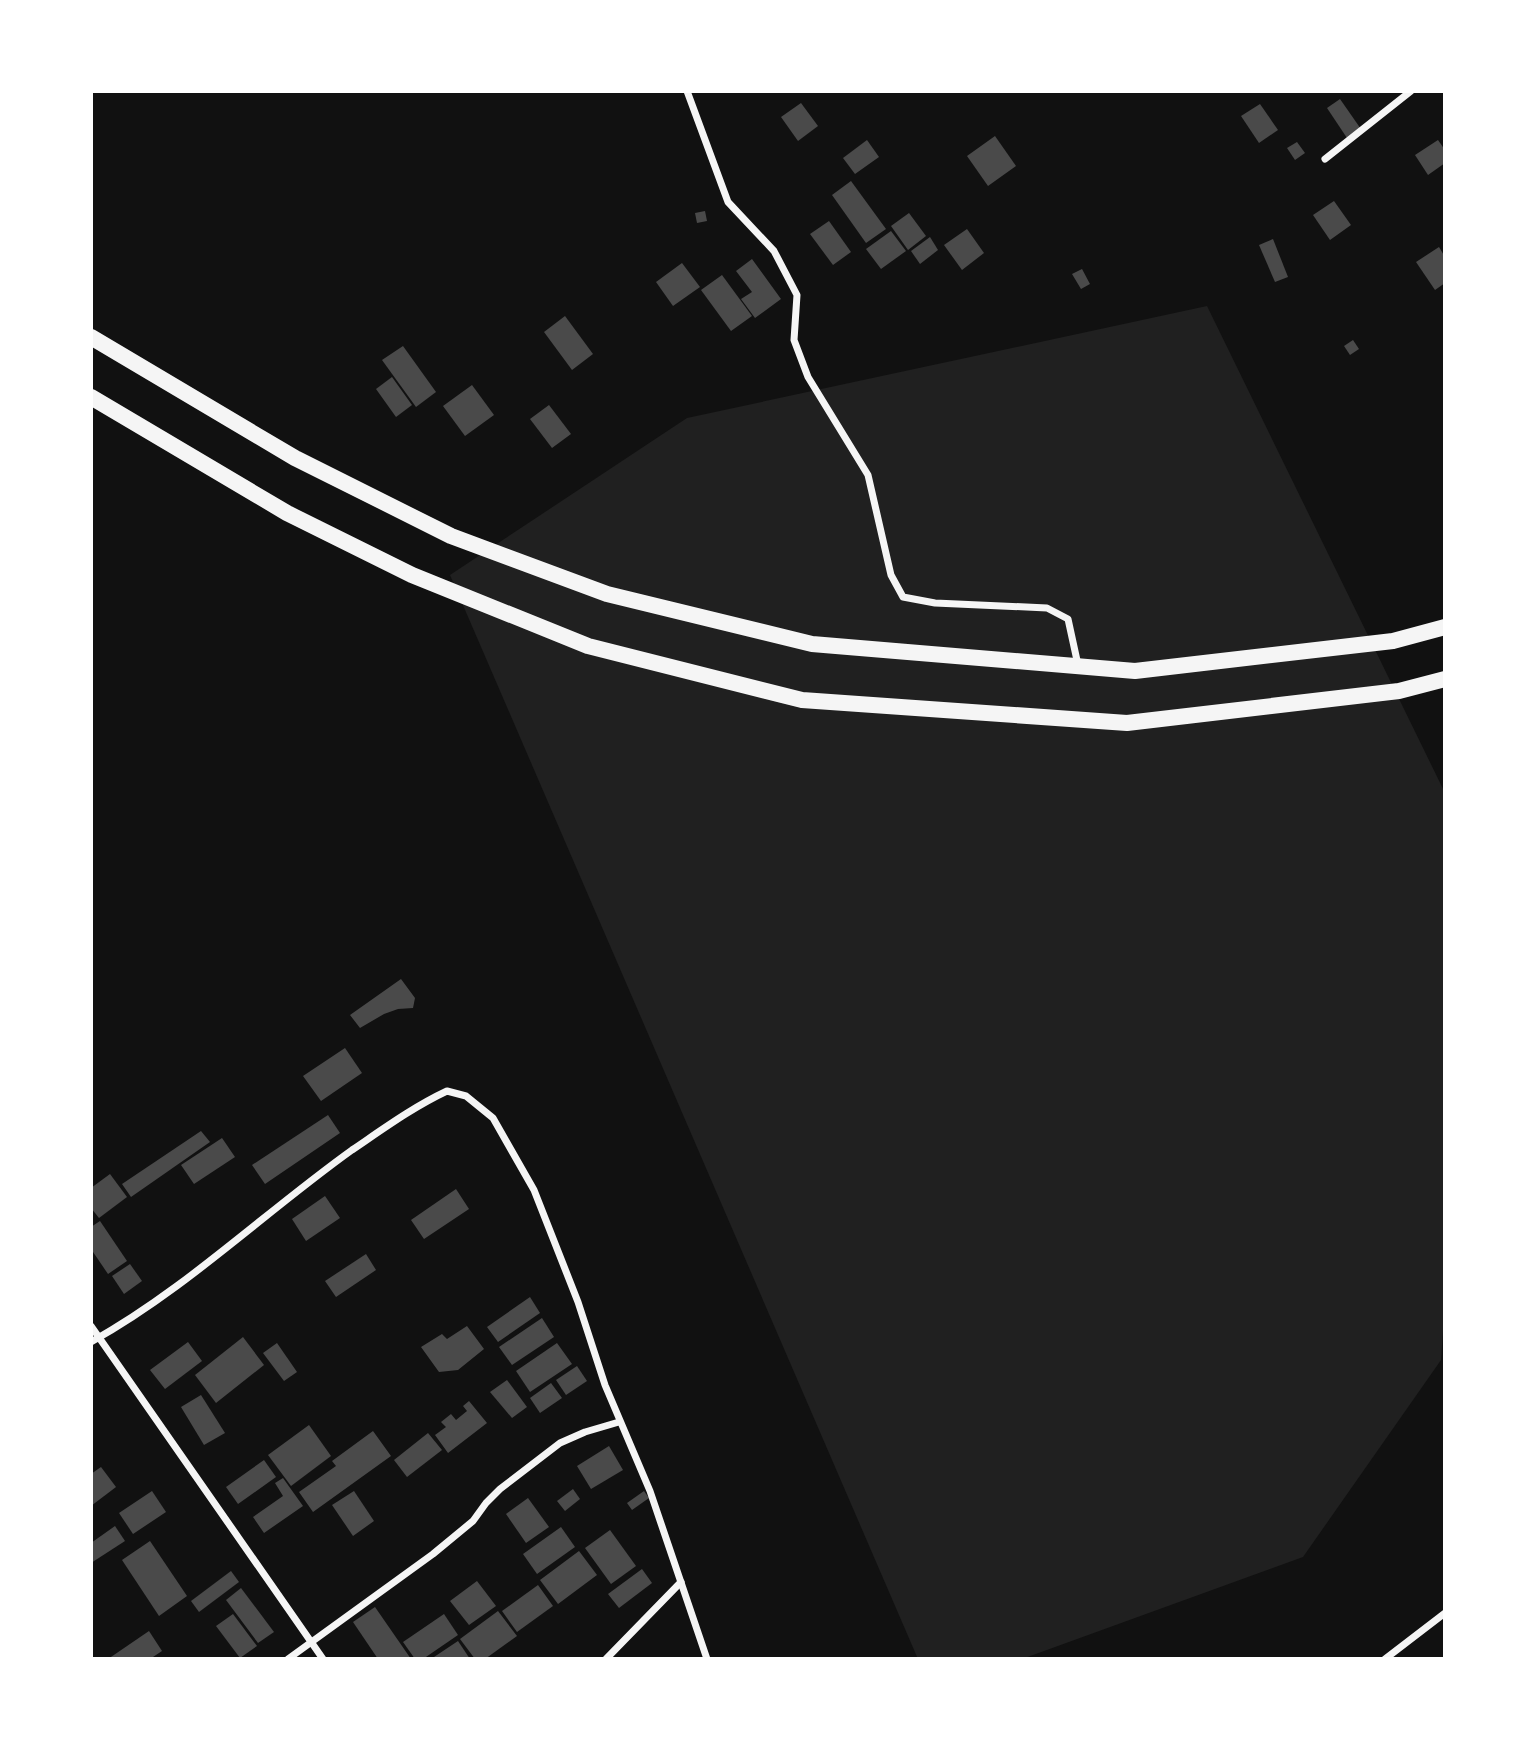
<svg xmlns="http://www.w3.org/2000/svg" width="1536" height="1750" font-family="'Nunito Sans',sans-serif">
  <style>
    .green { fill: #202020 }
    .building { fill: #4a4a4a }
    .lines { fill: none; stroke-linecap: round; stroke-linejoin: round }
    .minor { stroke: #f5f5f5; stroke-width: 7 }
    .trunk { stroke: #f5f5f5; stroke-width: 16 }
  </style>
  <rect width="100%" height="100%" fill="#111"/>
  <path class="green" d="M1207,306L1445,793V1302L1441,1360L1303,1557L1022,1659H918L450,575L687,418Z"/>
  <g class="building">
    <path d="M1340,99L1363,132L1349,141L1327,108Z"/>
    <path d="M801,103L818,126L798,141L781,117Z"/>
    <path d="M1260,104L1278,130L1259,143L1241,116Z"/>
    <path d="M995,136L1016,166L988,186L967,156Z"/>
    <path d="M867,140L879,157L855,174L843,158Z"/>
    <path d="M1438,140L1445,150V163L1428,175L1415,155Z"/>
    <path d="M1297,142L1305,153L1295,160L1287,148Z"/>
    <path d="M851,181L886,229L866,243L832,195Z"/>
    <path d="M1334,201L1351,225L1330,240L1313,215Z"/>
    <path d="M705,211L707,221L697,223L695,213Z"/>
    <path d="M909,213L926,236L908,250L891,226Z"/>
    <path d="M829,221L851,252L833,265L810,234Z"/>
    <path d="M967,229L984,253L962,270L944,245Z"/>
    <path d="M891,231L906,251L881,269L866,249Z"/>
    <path d="M930,237L938,250L920,264L911,251Z"/>
    <path d="M1273,239L1288,277L1275,282L1259,245Z"/>
    <path d="M1439,247L1445,257V283L1435,290L1416,262Z"/>
    <path d="M752,259L781,299L755,318L741,299L752,292L736,271Z"/>
    <path d="M682,263L700,287L673,306L656,282Z"/>
    <path d="M1082,269L1090,284L1081,289L1072,274Z"/>
    <path d="M722,275L752,316L731,331L701,290Z"/>
    <path d="M565,316L593,354L572,370L544,332Z"/>
    <path d="M1353,340L1359,349L1350,355L1344,346Z"/>
    <path d="M403,346L436,392L416,407L382,360Z"/>
    <path d="M392,377L412,405L396,417L376,389Z"/>
    <path d="M472,385L494,415L465,436L443,406Z"/>
    <path d="M549,405L571,434L552,448L530,419Z"/>
    <path d="M401,979L415,998L413,1008L398,1009L384,1014L360,1028L350,1015Z"/>
    <path d="M345,1048L362,1073L321,1101L303,1076Z"/>
    <path d="M328,1115L340,1133L265,1184L252,1165Z"/>
    <path d="M201,1131L210,1142L131,1197L122,1184Z"/>
    <path d="M222,1138L235,1157L194,1184L181,1165Z"/>
    <path d="M110,1174L127,1197L99,1218L91,1208V1188Z"/>
    <path d="M456,1189L469,1209L424,1239L411,1220Z"/>
    <path d="M325,1196L340,1218L306,1241L292,1219Z"/>
    <path d="M100,1221L127,1261L108,1274L91,1249V1227Z"/>
    <path d="M366,1254L376,1270L336,1297L325,1281Z"/>
    <path d="M130,1264L142,1281L124,1294L112,1276Z"/>
    <path d="M530,1297L540,1313L498,1342L487,1327Z"/>
    <path d="M542,1318L554,1337L512,1365L499,1347Z"/>
    <path d="M467,1326L484,1349L458,1370L439,1372L421,1347L442,1334L447,1339Z"/>
    <path d="M243,1337L264,1365L216,1403L195,1375Z"/>
    <path d="M188,1342L202,1361L165,1389L150,1370Z"/>
    <path d="M277,1343L297,1372L284,1381L263,1353Z"/>
    <path d="M557,1343L572,1364L530,1392L516,1371Z"/>
    <path d="M577,1366L587,1381L566,1395L556,1380Z"/>
    <path d="M507,1380L527,1407L512,1418L490,1392Z"/>
    <path d="M551,1383L562,1398L540,1413L530,1398Z"/>
    <path d="M201,1395L225,1433L204,1445L181,1407Z"/>
    <path d="M469,1401L487,1423L448,1453L435,1435L446,1427L441,1422L451,1414L456,1420L467,1411L463,1406Z"/>
    <path d="M309,1425L331,1456L291,1486L268,1455Z"/>
    <path d="M373,1431L391,1456L313,1512L299,1492L336,1466L332,1461Z"/>
    <path d="M428,1433L442,1450L407,1477L394,1460Z"/>
    <path d="M609,1446L623,1470L591,1489L577,1466Z"/>
    <path d="M264,1460L276,1477L238,1504L226,1487Z"/>
    <path d="M101,1467L116,1487L91,1506V1474Z"/>
    <path d="M283,1478L303,1506L264,1533L253,1517L283,1496L275,1483Z"/>
    <path d="M573,1489L580,1499L565,1511L557,1501Z"/>
    <path d="M152,1491L166,1512L133,1534L119,1513Z"/>
    <path d="M354,1491L374,1521L353,1536L332,1505Z"/>
    <path d="M644,1491L649,1498L632,1510L627,1503Z"/>
    <path d="M528,1498L549,1527L526,1543L506,1514Z"/>
    <path d="M115,1526L125,1541L91,1563V1543Z"/>
    <path d="M561,1527L575,1547L537,1574L523,1554Z"/>
    <path d="M610,1530L636,1566L611,1584L585,1548Z"/>
    <path d="M150,1541L187,1596L159,1616L122,1560Z"/>
    <path d="M579,1551L597,1575L558,1604L540,1580Z"/>
    <path d="M642,1569L652,1583L619,1608L608,1594Z"/>
    <path d="M231,1571L239,1582L199,1612L191,1601Z"/>
    <path d="M477,1581L496,1606L469,1625L450,1601Z"/>
    <path d="M538,1585L553,1606L517,1632L502,1611Z"/>
    <path d="M241,1588L274,1632L258,1643L226,1600Z"/>
    <path d="M375,1607L411,1659H378L353,1622Z"/>
    <path d="M498,1611L517,1636L485,1659H475L460,1639Z"/>
    <path d="M233,1614L257,1646L240,1658L216,1626Z"/>
    <path d="M444,1614L458,1635L423,1659H415L403,1642Z"/>
    <path d="M149,1631L162,1651L150,1659H108Z"/>
    <path d="M458,1641L470,1659H431Z"/>
  </g>
  <g class="lines">
    <g class="minor">
      <path d="M687,91L728,202L774,251L797,295L794,340L808,377L868,475L891,575L903,597L935,603L1047,608L1068,619L1078,665"/>
      <path d="M1325,159L1411,91"/>
      <path d="M91,1326L323,1659"/>
      <path d="M91,1342C186,1289 264,1213 352,1150C383,1129 413,1107 447,1091L466,1096L493,1118L534,1190L578,1302L605,1385L650,1491L707,1659"/>
      <path d="M288,1659L433,1554L473,1521L486,1503L500,1489L560,1443L585,1432L619,1422"/>
      <path d="M606,1659L681,1582"/>
      <path d="M1385,1659L1445,1613"/>
    </g>
    <g class="trunk">
      <path d="M91,337L295,458L451,536L607,594L812,644L1135,671L1393,641L1445,627"/>
      <path d="M91,397L287,513L412,575L588,646L802,700L1127,723L1399,691L1445,679"/>
    </g>
  </g>
  <rect width="1536" height="1750" fill="none" stroke="#ffffff" stroke-width="186"/>
</svg>
